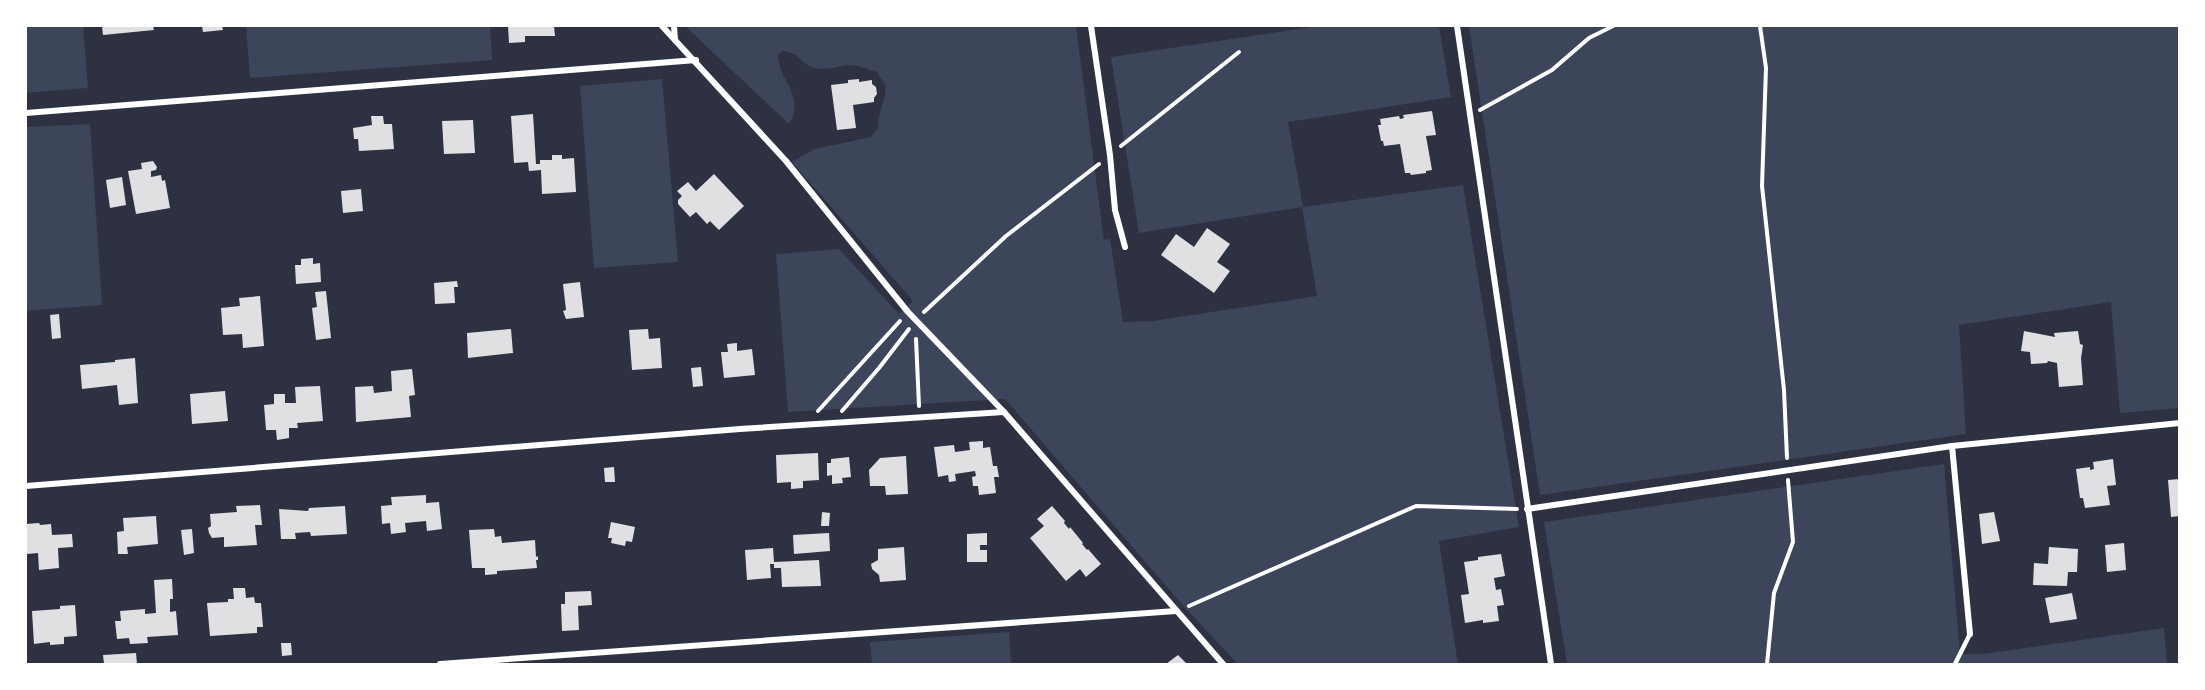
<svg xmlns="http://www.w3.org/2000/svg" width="2205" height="690" font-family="Barlow,sans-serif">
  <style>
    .green { fill: #3c4559 }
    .building { fill: #e0e0e3 }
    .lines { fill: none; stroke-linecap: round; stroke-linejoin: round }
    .path { stroke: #fff; stroke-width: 4 }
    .service { stroke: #fff; stroke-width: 4.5 }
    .minor { stroke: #fff; stroke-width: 6 }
  </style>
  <rect width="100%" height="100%" fill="#2d3142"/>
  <g class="green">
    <path d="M26,26H83L88,88L26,93Z"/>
    <path d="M246,26H490L492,60L250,78Z"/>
    <path d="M686,26H1076L1104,240L1110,239L1123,322L1153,321L1317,296L1302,207L1139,233L1111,57L1318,26H1439L1451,97L1288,122L1303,207L1463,185L1519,527L1439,541L1458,664H1238L1186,609L1005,399L788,412L776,254L839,249L899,314L913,301L792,162L815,149L871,137L878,128C877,113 888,96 885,85C883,81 879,76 877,72C868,69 859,65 849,65C838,66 822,72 811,67C799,61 800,53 783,51L778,55C779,82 806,95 789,124L687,28Z"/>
    <path d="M1469,26H2179V408L2120,413L2111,302L1959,325L1966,434L1540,495Z"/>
    <path d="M662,79L678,262L594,268L580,86Z"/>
    <path d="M90,124L102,305L26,311V127Z"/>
    <path d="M1944,464L1960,654H1983L2164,628L2167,664H1567L1544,522Z"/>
    <path d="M1009,632L1011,664H872L870,642Z"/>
  </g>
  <g class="building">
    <path d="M102,26H153L154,30L103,35Z"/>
    <path d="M202,26H222L223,30L203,32Z"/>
    <path d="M508,26H554L555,36H525V42L509,43Z"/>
    <path d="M859,79V82L872,80V84L876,87L877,94L874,98V102L853,105L856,128L837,130L831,85L848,83V80Z"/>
    <path d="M1432,111L1436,135L1426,136L1432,170L1426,171V173L1411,175L1410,173H1405L1400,144L1384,146L1383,141H1381L1378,125H1381L1380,119L1399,116L1400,119L1404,118L1403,115Z"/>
    <path d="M533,114L536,164H540V160H552V155H562V159L574,158L576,192L542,194L541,170L529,171L528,162L514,163L511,116Z"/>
    <path d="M371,116H383L384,124H392L394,149L359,151L358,139H354L353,128L372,125Z"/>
    <path d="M473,120L475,153L444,154L442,121Z"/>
    <path d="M153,161L157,167L156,170L151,171V177L161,175L162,181L165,180L170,208L136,214L128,171L142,169L141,163Z"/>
    <path d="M714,174L744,206L719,230L710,221L707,224L696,212L690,217L678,204V200L682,196L677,191L688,182L696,191Z"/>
    <path d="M122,177L126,205L110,208L106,180Z"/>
    <path d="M361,189L363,211L343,213L341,191Z"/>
    <path d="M1207,228L1230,244L1217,262L1230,271L1214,293L1161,255L1176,234L1194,247Z"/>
    <path d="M313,258V264L320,263L321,282L296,284L295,265H301V259Z"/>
    <path d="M457,281L458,287H454L455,303L435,304L434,283Z"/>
    <path d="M580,282L584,317L566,319L563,311L566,310L563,284Z"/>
    <path d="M326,291L331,338L316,340L312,308L317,307L315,292Z"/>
    <path d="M260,296L264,346L243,348L242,334L223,335L221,308L240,306L239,298Z"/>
    <path d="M59,314L61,338L52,339L50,315Z"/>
    <path d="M511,329L513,353L468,358L467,333Z"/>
    <path d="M648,329L649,339L660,338L662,368L632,370L629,330Z"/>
    <path d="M2024,331L2055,337L2054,333L2078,331L2080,344L2083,345L2081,358L2083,385L2059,387L2057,363L2048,361L2047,363L2031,364L2030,352L2021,351Z"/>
    <path d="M737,343V351L752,349L755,375L724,378L721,352H728L727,344Z"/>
    <path d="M135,358L138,403L119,405L117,385L82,389L80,365L115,362V360Z"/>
    <path d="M701,367L703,386L693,387L691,368Z"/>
    <path d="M412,369L415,395L409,396L411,417L356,422L355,387L373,386L374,393L392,391L391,371Z"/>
    <path d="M320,386L323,421L297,423L298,428H289V438L277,440L276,430H266L264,405L274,404V394H285V403H296L295,387Z"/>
    <path d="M225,391L228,421L192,424L190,394Z"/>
    <path d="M983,441V448L990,447L993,466H997L999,477H994L996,493L979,495L978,486H973L972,477L976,476L975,471L955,474L956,481L949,482L948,475L938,477L934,447L954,445L955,452L970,450L969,442Z"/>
    <path d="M818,453L819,480L803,481V488L791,489V482L777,483L776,455Z"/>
    <path d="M906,456L908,494L886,495L885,486H870L869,470L880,458Z"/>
    <path d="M849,457L851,477L842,478L843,483L832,484V475L827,476V463H831V459Z"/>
    <path d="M2113,459L2116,485L2107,486L2110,505L2085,508L2083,498H2080L2076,469L2090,467V470L2094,469L2093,462Z"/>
    <path d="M614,467L615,482H605L604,468Z"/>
    <path d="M2180,479V516L2171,517L2168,480Z"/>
    <path d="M426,495V503L439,502L442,529L427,531L426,521L405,523L406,532L391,534L390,523L382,524L381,506L392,505L391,497Z"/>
    <path d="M260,505L262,525H255L257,545L224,547V537L212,538L209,533L208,528L211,526L210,514L237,512L236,506Z"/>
    <path d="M345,506L347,534L311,536L310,532L295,533L296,539H281L279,509L308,511L309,508Z"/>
    <path d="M1052,506L1065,521L1064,523L1069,529L1070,527L1083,543L1082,544L1087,550L1088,549L1101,564L1086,577L1080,569L1066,581L1030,538L1044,526L1037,519Z"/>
    <path d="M822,512L830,513L829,526H821Z"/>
    <path d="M1994,512L2000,541L1982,544L1979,514Z"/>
    <path d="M156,516L158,544L127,547L128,554H118L117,532L124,531L123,518Z"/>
    <path d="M611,522L635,527L632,542L626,541L625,546L611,543L612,538H608Z"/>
    <path d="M39,523L40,525L51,524L52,535L72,534L73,547L58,548L59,568L39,570L38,553L27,554L26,524Z"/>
    <path d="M192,529L194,553L184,555L181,530Z"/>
    <path d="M494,529L495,537L501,536L502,543L535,540L536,557L538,556V560H536L537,568L497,571V574L485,575V568H472L469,530Z"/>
    <path d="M829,533L830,551L794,554L793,535Z"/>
    <path d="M987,533V545H980V550H987V562H967V534Z"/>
    <path d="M2124,543L2126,570L2107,572L2105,545Z"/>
    <path d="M904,547L906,580L880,582L879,575L872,569L871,564L878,560V549Z"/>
    <path d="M2049,547L2078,549L2077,572H2068L2067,586L2033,585L2034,563L2048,564Z"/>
    <path d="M773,548L774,562L819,560L821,586L782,587L781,568H774V564H770L771,578L747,580L745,550Z"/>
    <path d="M1501,554L1505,576L1494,578L1496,590L1501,589L1504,605L1497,606L1499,621L1483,623V620L1465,623L1461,595L1469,594L1464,562L1478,560V557Z"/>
    <path d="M172,579L173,599H170V612L176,611L178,635L147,637L148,643L130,644L129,638L117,639L115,621H121L120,611L145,609V614L156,613L154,580Z"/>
    <path d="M233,588H245L246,598L254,597L255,603H261L263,627H257V633L210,636L207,603L228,602V599H234Z"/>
    <path d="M591,591L592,605L578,606L579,630L562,631L561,604H565V592Z"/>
    <path d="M2072,593L2077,619L2050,623L2045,598Z"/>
    <path d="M75,605L77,636L64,637V644L50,645V642L34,644L32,611L60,609V606Z"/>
    <path d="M281,643H291L292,655L282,656Z"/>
    <path d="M136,653L137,664H104L103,655Z"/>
    <path d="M1178,655L1187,664H1166Z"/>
  </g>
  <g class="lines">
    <g class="path">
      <path d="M1760,26L1766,68L1762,186L1784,390L1787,458"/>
      <path d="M1480,110L1552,70L1589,38L1613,26"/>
      <path d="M1121,146L1239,52"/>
      <path d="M924,312L1006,236L1099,164"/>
      <path d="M916,339L919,406"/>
      <path d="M818,411L900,321"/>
      <path d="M842,411L879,368L909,329"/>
      <path d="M1189,606L1416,506L1517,509"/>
      <path d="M1767,664L1774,593L1793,542L1788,480"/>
    </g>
    <path class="service" d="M1955,664L1970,634"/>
    <g class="minor">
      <path d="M662,26L786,161L908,312L1004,412L1223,664"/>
      <path d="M674,26L675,40"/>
      <path d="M1091,26L1110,155L1115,210L1125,247"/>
      <path d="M1457,26L1551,664"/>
      <path d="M26,113L696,60"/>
      <path d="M1952,446L1970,634"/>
      <path d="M26,486L740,429L1004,412"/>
      <path d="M1527,509L1952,446L2180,423"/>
      <path d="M440,664L1176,611"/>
    </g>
  </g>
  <rect width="2205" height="690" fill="none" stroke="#ffffff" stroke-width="54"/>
</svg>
